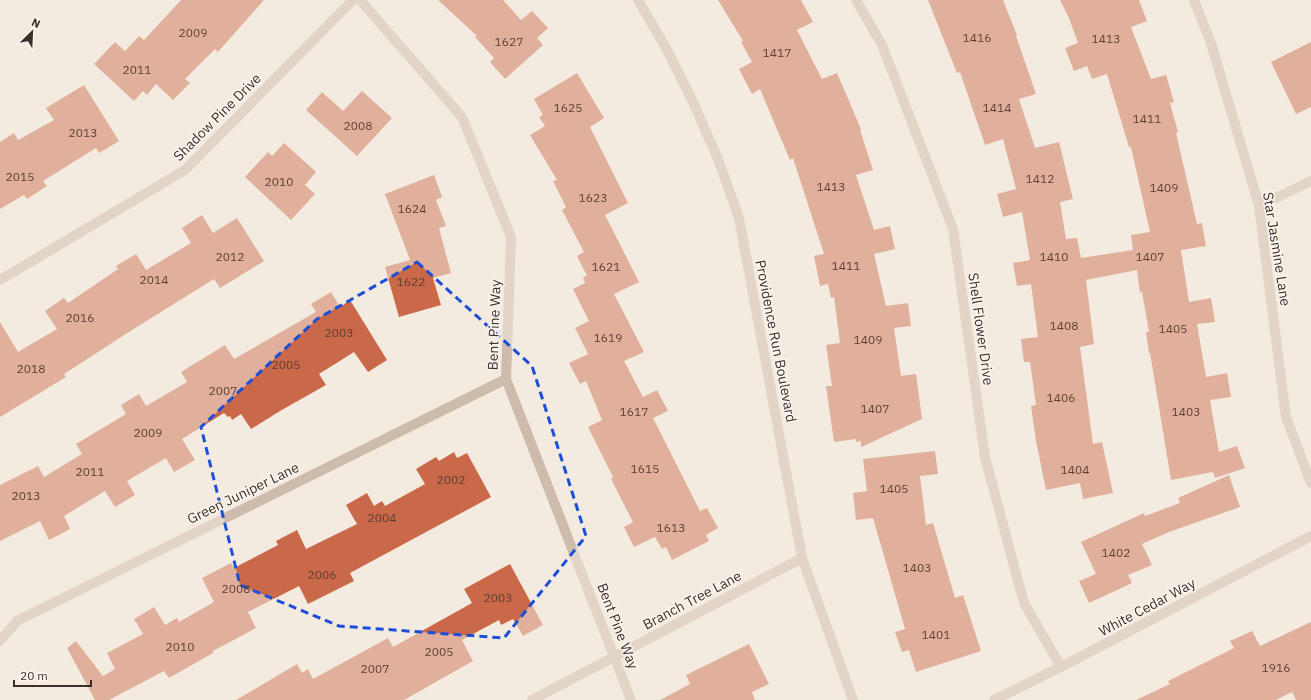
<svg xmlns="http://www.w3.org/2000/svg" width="1311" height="700" font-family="'IBM Plex Sans',sans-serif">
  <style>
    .building { fill: #c9694a }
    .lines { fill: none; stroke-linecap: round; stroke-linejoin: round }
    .minor { stroke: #cdbbab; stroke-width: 10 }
    .marked { fill: none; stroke: #1d4ed8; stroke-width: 3; stroke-dasharray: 8 5; stroke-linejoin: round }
    .labels { text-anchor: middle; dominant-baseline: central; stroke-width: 3; stroke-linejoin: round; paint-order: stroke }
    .number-label { font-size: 12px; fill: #5e3e33 }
    .street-label { font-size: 14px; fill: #3b302b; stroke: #fbf5ed }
  </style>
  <rect width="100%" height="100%" fill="#f4ebe0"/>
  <g class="building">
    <path d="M181,0H264L218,52L215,49L185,79L190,83L173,100L156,84L147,95L143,91L134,101L94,64L115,42L125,51L139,36L144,40Z"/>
    <path d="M438,0H503L521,20L532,11L548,28L537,38L543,45L505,79L490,62L494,58L475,37L477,36Z"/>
    <path d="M718,0H801L813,22L797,30L822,79L837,73L861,129L860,130L873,170L856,175L874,230L890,226L895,249L874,254L886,306L908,303L911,326L894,328L901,376L916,374L922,419L861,447V441L856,442V439L834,442L826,386H832L826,345L840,343L834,297L831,298L828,284L820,286L814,256L824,254L793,158L790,160L760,89L752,94L739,69L752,62L741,42L743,41Z"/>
    <path d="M928,0H1003L1017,35L1016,36L1036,94L1019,99L1035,148L1059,142L1073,199L1060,202L1066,239L1077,238L1081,258L1133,250L1131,235L1150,232L1131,147H1129L1107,74L1092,79L1087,66L1074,71L1065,48L1078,43L1069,18L1060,0H1139L1147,21L1131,27L1151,79L1166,75L1174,102L1170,103L1178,132L1176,133L1197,224L1202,223L1206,246L1181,250L1189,302L1211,298L1215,322L1197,324L1206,377L1227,373L1231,397L1210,400L1219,452L1237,446L1245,468L1215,478L1213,472L1171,480L1150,353H1149L1146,332H1149L1142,292L1140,293L1137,270L1086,280L1094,344L1080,347L1093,444L1102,442L1113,493L1083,499L1080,483L1046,490L1036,441L1031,406L1036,405L1030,362H1024L1021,339L1038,337L1031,284L1017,286L1013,263L1030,260L1022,212L1003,217L997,194L1016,189L1003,139L985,145L960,72L957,73Z"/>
    <path d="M1311,42V107L1296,114L1271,62Z"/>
    <path d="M577,73L604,118L590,127L628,203L605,215L639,282L614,294L644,352L624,361L643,397L657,390L668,411L653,418L700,511L707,508L718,528L706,535L709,541L672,560L666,547L662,549L655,537L634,547L624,527L633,522L611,479L613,477L588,427L602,420L586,381L580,384L569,363L588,354L575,328L589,321L573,289L585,283L583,277L587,276L577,256L584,252L562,210L566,207L553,181L557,180L530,135L545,126L539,117L543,115L534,99Z"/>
    <path d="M84,85L119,141L99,153L96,148L43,181L47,186L27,199L24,195L0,209V142L14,133L18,140L54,120L46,108Z"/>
    <path d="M362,91L392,118L357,156L306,110L322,92L343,111Z"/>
    <path d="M284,143L316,172L305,185L315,194L291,220L245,177L268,152L272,156Z"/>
    <path d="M434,175L442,197L436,200L446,226L439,228L451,273L433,278L441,305L399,317L385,267L410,260L385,194Z"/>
    <path d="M202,215L213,233L237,218L264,261L220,288L214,279L132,330L64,374L66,377L0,417V322L18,352L57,329L45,311L64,298L68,303L118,269L116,266L136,254L146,270L191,243L182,228Z"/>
    <path d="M331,292L340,307L350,300L387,360L368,372L354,352L319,374L326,385L280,411L251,429L241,414L232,420L230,416L228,417L224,413L182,439L195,460L174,472L166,458L127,481L135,495L115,507L105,491L64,516L70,529L49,540L40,521L0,541V485L38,466L44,477L82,454L76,444L126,414L121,405L139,394L146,406L187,382L181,372L225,345L234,359L316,312L311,304Z"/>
    <path d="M935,451L938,474L920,476L926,525L933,523L955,598L963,595L981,651L916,672L909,650L902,652L895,632L905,629L873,518L856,520L853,493L867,491L863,459Z"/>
    <path d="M454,452L457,458L467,453L491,497L350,573L354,581L308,604L299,586L248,612L256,628L213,651V653L169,678L164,671L109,700H95L67,648L76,641L103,676L115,669L107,653L143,634L134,619L154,607L165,625L177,618L179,622L214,602L202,578L231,563L234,568L278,545L276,541L297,530L306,549L357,524L346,505L367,493L374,506L382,501L385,506L425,484L416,469L436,457L439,461Z"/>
    <path d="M1229,475L1240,507L1169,532L1142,544L1152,565L1128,575L1132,583L1089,603L1079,581L1096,574L1081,542L1144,513L1145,516L1180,503L1178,498Z"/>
    <path d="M510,564L543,625L523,636L513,619L501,625L499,620L462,640L473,661L404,700H236L297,664L302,673L308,669L313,679L388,638L393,647L472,603L464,589Z"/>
    <path d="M1311,622V700H1296L1292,692L1276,700H1136L1170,684L1168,681L1234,648L1230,641L1252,631L1260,646Z"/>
    <path d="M749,644L769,684L752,692L755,700H660L690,684L686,675Z"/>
  </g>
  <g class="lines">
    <g class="minor">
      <path d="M360,0L462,117L511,237L506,379L631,700"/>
      <path d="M638,0L666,48L693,102L718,159L739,218L802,558L853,700"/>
      <path d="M856,0L882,45L953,229L985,457L1024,603L1061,667"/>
      <path d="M1194,0L1211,43L1259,206L1286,417L1311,483"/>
      <path d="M1259,206L1311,181"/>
      <path d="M0,280L185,170L353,0"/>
      <path d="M0,641L17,621L506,379"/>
      <path d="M532,700L802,558"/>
      <path d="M994,700L1061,667L1311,536"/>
    </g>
  </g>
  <path d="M0 0H1311V700H0ZM417,262L532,366L586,536L504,638L339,626L240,585L201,427L317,319Z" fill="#f4ebe0" fill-opacity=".55" fill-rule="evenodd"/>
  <path class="marked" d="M417,262L532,366L586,536L504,638L339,626L240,585L201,427L317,319Z"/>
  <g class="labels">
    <g class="number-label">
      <text x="193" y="32">2009</text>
      <text x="977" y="37">1416</text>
      <text x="1106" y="38">1413</text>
      <text x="509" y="41">1627</text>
      <text x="777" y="52">1417</text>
      <text x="137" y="69">2011</text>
      <text x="568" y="107">1625</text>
      <text x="997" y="107">1414</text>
      <text x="1147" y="118">1411</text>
      <text x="358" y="125">2008</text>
      <text x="83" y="132">2013</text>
      <text x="20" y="176">2015</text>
      <text x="1040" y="178">1412</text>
      <text x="279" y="181">2010</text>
      <text x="831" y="186">1413</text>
      <text x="1164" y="187">1409</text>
      <text x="593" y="197">1623</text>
      <text x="412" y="208">1624</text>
      <text x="230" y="256">2012</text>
      <text x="1054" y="256">1410</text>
      <text x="1150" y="256">1407</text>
      <text x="846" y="265">1411</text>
      <text x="606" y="266">1621</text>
      <text x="154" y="279">2014</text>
      <text x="411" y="281">1622</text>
      <text x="80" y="317">2016</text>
      <text x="1064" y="325">1408</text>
      <text x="1173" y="328">1405</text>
      <text x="339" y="332">2003</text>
      <text x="608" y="337">1619</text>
      <text x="868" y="339">1409</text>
      <text x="286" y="364">2005</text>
      <text x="31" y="368">2018</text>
      <text x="223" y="390">2007</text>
      <text x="1061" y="397">1406</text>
      <text x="875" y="408">1407</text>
      <text x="634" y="411">1617</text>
      <text x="1186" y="411">1403</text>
      <text x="148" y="432">2009</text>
      <text x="645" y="468">1615</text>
      <text x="1075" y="469">1404</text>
      <text x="90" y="471">2011</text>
      <text x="451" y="479">2002</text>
      <text x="894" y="488">1405</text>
      <text x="26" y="495">2013</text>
      <text x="382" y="517">2004</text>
      <text x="671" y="527">1613</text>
      <text x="1116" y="552">1402</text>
      <text x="917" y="567">1403</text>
      <text x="322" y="574">2006</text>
      <text x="236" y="588">2008</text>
      <text x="498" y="597">2003</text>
      <text x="936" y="634">1401</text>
      <text x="180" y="646">2010</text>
      <text x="439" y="651">2005</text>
      <text x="1276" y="667">1916</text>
      <text x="375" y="668">2007</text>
    </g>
    <g class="street-label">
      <text transform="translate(217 117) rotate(-45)">Shadow Pine Drive</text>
      <text transform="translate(1277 249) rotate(81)">Star Jasmine Lane</text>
      <text transform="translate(494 325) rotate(-88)">Bent Pine Way</text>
      <text transform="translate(981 329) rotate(82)">Shell Flower Drive</text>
      <text transform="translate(776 341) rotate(79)">Providence Run Boulevard</text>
      <text transform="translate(243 493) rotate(-26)">Green Juniper Lane</text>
      <text transform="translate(692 600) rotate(-28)">Branch Tree Lane</text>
      <text transform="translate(1147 607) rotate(-28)">White Cedar Way</text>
      <text transform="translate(618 626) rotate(69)">Bent Pine Way</text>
    </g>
  </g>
  <g transform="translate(32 32) rotate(24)" stroke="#fbf5ed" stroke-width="3" paint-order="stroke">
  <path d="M0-3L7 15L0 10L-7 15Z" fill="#3b302b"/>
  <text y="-6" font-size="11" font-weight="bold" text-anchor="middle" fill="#3b302b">N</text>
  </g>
  <path d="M14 680v6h77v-6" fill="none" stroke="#3b302b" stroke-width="2"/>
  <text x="20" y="680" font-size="12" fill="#3b302b" stroke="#fbf5ed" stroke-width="3" paint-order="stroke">20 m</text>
</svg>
